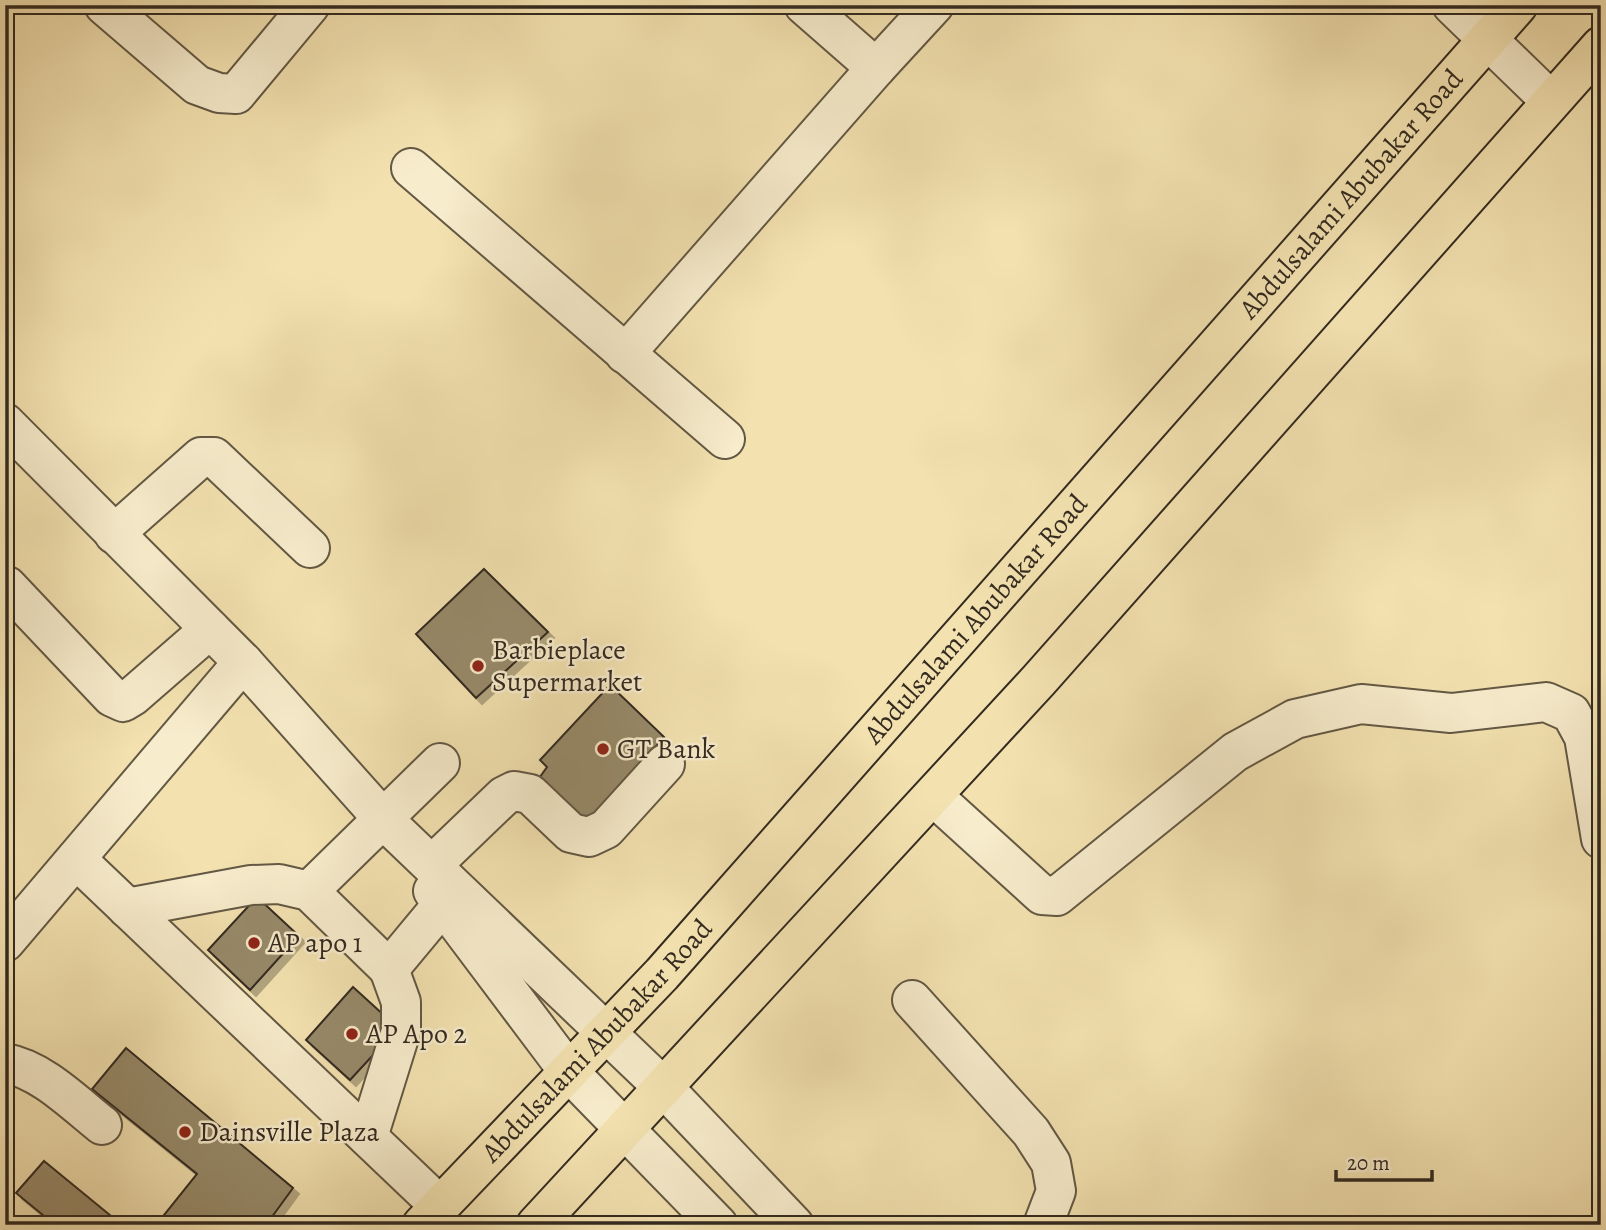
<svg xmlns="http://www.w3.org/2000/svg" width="1606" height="1230" font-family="Alegreya,serif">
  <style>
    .building { fill: #978a6b; stroke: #332a20; stroke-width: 2; filter: url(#shadow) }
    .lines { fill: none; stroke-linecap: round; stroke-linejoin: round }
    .minor-casing { stroke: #635844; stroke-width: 42 }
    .major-casing { stroke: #332a20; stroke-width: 42 }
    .minor { stroke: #f7eccc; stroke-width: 38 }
    .major { stroke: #f3e2b0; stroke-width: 38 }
    .poi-dot { fill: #8f2418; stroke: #f7eccc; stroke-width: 2.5 }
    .labels { text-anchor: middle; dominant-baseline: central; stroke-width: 5; stroke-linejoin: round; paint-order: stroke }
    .street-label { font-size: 28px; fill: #332a20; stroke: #f7eccc }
    .poi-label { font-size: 28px; fill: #332a20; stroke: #f7eccc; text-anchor: start }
  </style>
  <defs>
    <filter id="shadow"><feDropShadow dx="6" dy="6" stdDeviation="0" flood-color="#0004"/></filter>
  </defs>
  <rect width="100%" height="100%" fill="#f3e2b0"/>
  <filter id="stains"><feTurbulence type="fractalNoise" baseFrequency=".00286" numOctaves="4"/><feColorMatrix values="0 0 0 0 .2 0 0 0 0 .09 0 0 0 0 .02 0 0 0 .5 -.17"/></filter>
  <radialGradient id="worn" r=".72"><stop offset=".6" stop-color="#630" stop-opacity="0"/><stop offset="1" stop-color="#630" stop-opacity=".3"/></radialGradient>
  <g class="building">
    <path d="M484,569L548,632L476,698L416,634Z"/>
    <path d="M610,685L664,737L588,826L537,781L547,767L540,760Z"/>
    <path d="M257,897L299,936L250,990L208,950Z"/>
    <path d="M353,987L398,1028L350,1080L306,1040Z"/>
    <path d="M126,1048L293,1188L266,1225H156L197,1174L92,1089Z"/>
    <path d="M44,1161L122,1225H55L16,1193Z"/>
  </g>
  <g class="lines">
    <g class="minor-casing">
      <g id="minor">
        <path d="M104,5L197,85L219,93L236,94L310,5"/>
        <path d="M804,5L876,68"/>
        <path d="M1452,5L1551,101"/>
        <path d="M411,168L725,439"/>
        <path d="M625,354L876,68L934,5"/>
        <path d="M5,423L243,662L384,820L664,1088L794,1225"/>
        <path d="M114,534L201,457H214L310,548"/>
        <path d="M7,586L112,697L123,702L133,696L210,629"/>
        <path d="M933,796L1042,895L1057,896L1235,752L1295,719L1361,704L1451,713L1546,702L1571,713L1584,737L1601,839"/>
        <path d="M76,859L440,1206"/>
        <path d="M432,865L504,796L514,791L530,794L571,833L589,837L606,829L665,764"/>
        <path d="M309,891L440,763"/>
        <path d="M433,891L569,1072L718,1225"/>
        <path d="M127,908L251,885L279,884L309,891L389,969L443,904"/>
        <path d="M5,942L243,662"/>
        <path d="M912,1000L1031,1132L1051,1163L1056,1191L1043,1225"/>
        <path d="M5,1063C42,1070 73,1102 102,1125"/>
        <path d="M368,1137L401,1031V1002L389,969"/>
      </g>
    </g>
    <g class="major-casing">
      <g id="major">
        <path id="s1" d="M422,1225L662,974L1518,5"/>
        <path d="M536,1225L1039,680L1601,46"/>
      </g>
    </g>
    <use href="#minor" class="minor"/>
    <use href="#major" class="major"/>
  </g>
  <g class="poi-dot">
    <circle cx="478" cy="666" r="7"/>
    <circle cx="603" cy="749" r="7"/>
    <circle cx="254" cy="943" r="7"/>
    <circle cx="352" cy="1034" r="7"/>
    <circle cx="185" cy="1132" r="7"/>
  </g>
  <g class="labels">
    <g class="street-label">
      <text stroke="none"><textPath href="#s1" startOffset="1388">Abdulsalami Abubakar Road</textPath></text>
      <text stroke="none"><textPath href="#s1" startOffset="821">Abdulsalami Abubakar Road</textPath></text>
      <text stroke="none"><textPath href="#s1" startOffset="254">Abdulsalami Abubakar Road</textPath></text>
    </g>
    <g class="poi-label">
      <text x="492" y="650">Barbieplace<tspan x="492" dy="32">Supermarket</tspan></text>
      <text x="617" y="749">GT Bank</text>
      <text x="268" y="943">AP apo 1</text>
      <text x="366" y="1034">AP Apo 2</text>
      <text x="199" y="1132">Dainsville Plaza</text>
    </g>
  </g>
  <rect width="1606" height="1230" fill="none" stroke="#f3e2b0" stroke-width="28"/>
  <rect x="7" y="7" width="1592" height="1216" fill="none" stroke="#332a20" stroke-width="3.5"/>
  <rect x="14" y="14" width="1578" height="1202" fill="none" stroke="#332a20" stroke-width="2"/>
  <path d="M1336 1170v10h96v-10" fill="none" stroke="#332a20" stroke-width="3.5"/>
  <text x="1347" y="1170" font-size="21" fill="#332a20" stroke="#f7eccc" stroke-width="5" paint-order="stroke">20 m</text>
  <rect width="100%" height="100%" filter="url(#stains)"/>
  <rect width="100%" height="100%" fill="url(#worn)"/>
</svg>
